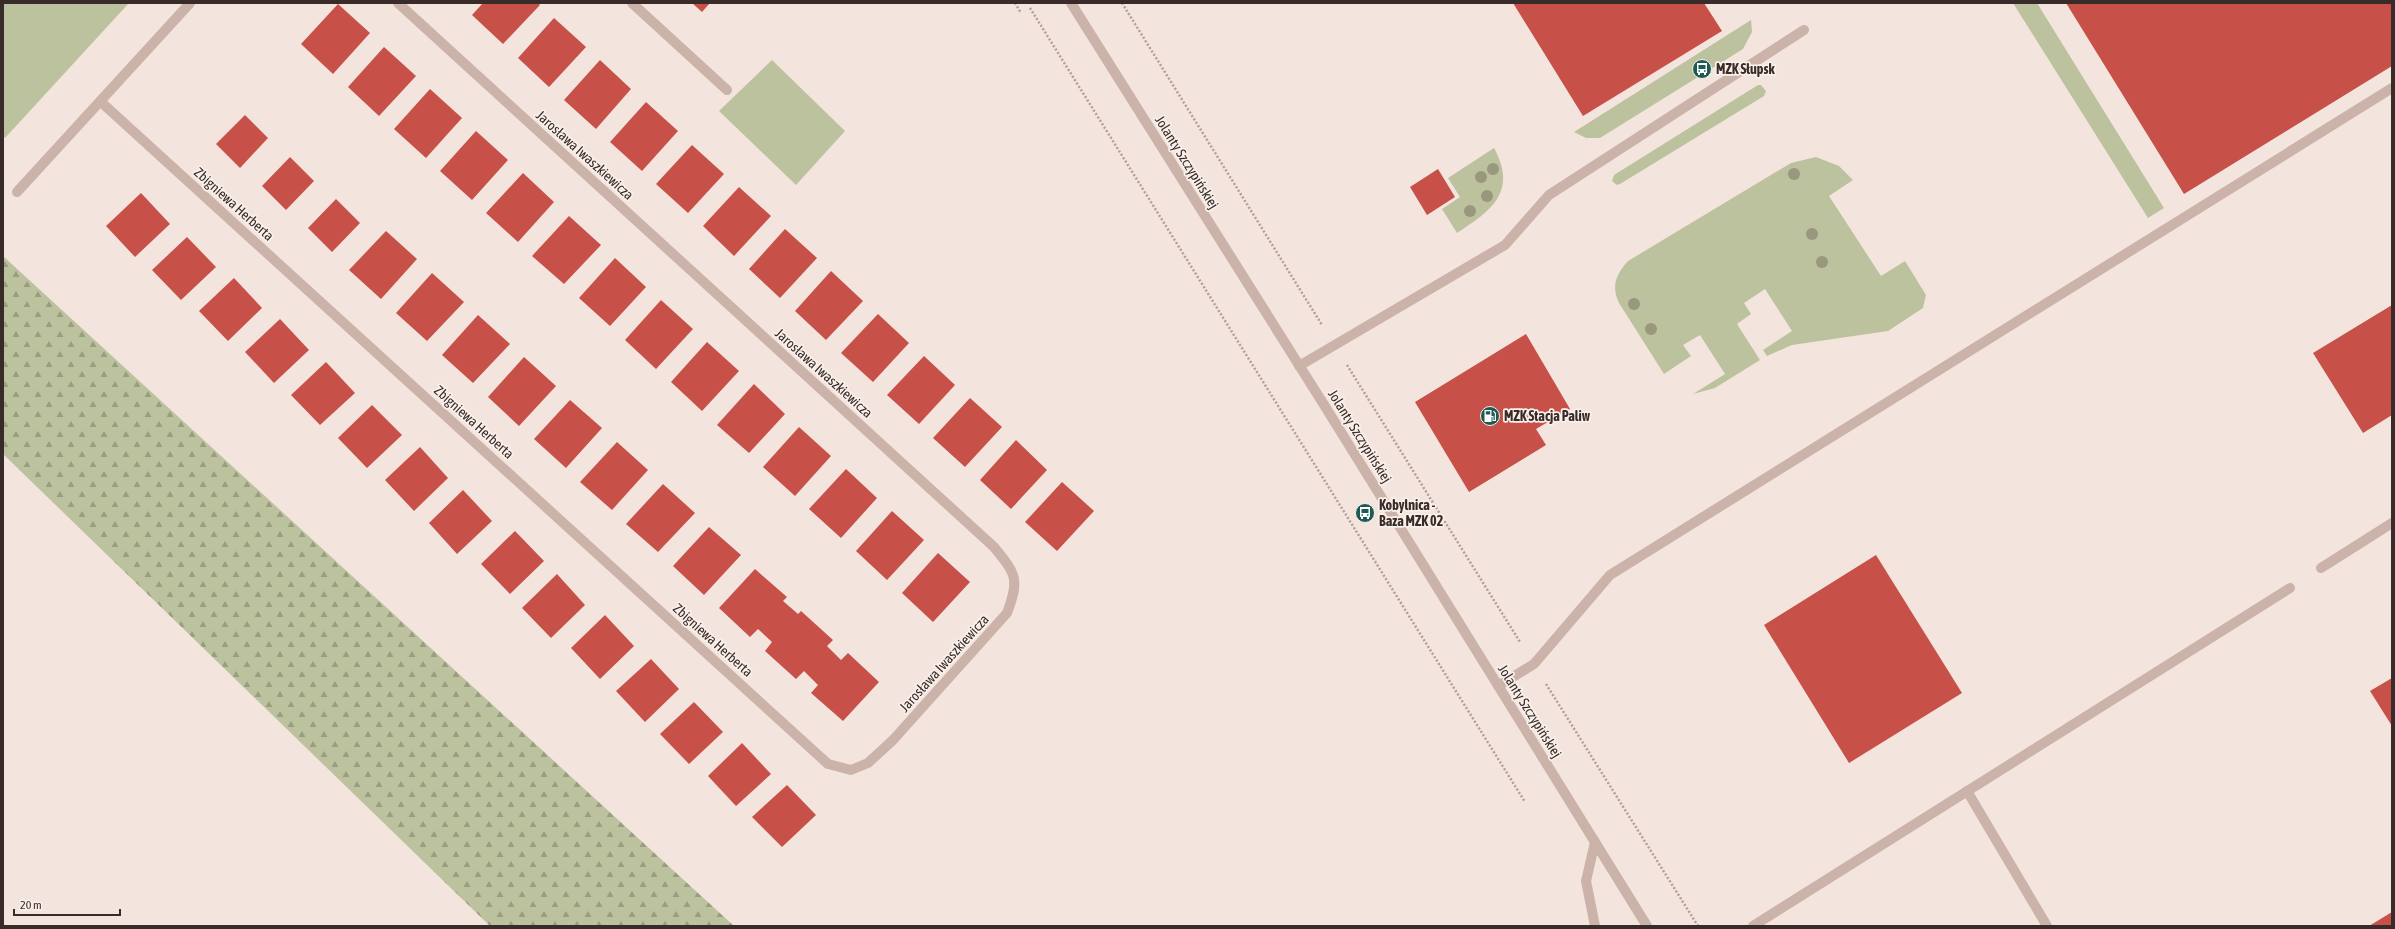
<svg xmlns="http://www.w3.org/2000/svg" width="2395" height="929" font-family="'Asap Condensed',sans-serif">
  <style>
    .green { fill: #bcc29d }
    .forest { fill: url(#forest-firs) }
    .building { fill: #c75048 }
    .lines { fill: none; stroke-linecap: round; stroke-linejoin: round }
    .path { stroke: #b79c93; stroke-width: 2.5; stroke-dasharray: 2 2; stroke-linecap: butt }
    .lane { stroke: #cbb3a9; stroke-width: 10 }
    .street { stroke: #cbb3a9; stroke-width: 10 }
    .tree { fill: #99977d }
    .labels { text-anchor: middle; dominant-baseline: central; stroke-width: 3.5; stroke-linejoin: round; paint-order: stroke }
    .poi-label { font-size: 14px; font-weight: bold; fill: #382b29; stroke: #faf0ea; text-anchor: start }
    .street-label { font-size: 14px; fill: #382b29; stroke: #faf0ea }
  </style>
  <defs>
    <pattern id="forest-firs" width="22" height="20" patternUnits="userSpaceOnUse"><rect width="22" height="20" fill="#bcc29d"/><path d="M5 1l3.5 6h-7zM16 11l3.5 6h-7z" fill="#9a9e80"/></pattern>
  </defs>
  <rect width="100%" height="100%" fill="#f3e5de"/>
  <g class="green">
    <path d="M3,3H129L5,138L3,136Z"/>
    <path d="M2013,3H2037L2164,208L2148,218Z"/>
    <path d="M1751,20L1752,32L1743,49L1600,138H1586L1574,132Z"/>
    <path d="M772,60L845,131L796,185L719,111Z"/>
    <path d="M1758,85H1761L1766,91L1764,96L1620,184L1617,185L1612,181L1614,175Z"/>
    <path d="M1494,148C1518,192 1491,211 1457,233L1442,209L1460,197L1448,178Z"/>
    <path d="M1816,157L1839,166L1853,180L1829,196L1881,276L1905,261L1926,295L1923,308L1888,331L1792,345L1767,356L1763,350L1792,331L1765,289L1744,303L1751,314L1737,324L1760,360L1715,388L1693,394L1725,374L1700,335L1683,345L1691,356L1664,374L1619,303C1611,286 1616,274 1628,261L1791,163Z"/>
  </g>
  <path class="forest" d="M3,256L734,926H490L3,454Z"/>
  <g class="building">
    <path d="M483,3H538L540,5L503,44L472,15Z"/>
    <path d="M692,3H710L702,12Z"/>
    <path d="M1513,3H1704L1722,31L1583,116Z"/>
    <path d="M2066,3H2392V66L2184,194Z"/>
    <path d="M338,4L370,33L333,74L301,44Z"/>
    <path d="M554,18L586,47L549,87L518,58Z"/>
    <path d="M384,47L416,76L379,116L348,87Z"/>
    <path d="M600,60L631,89L596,129L564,100Z"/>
    <path d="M430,89L462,118L426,158L394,129Z"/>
    <path d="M646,102L678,131L642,171L610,142Z"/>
    <path d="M245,115L268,138L240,168L216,144Z"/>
    <path d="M476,131L508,160L472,200L440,171Z"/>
    <path d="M692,145L724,174L688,213L656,184Z"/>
    <path d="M290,157L314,181L286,210L262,186Z"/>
    <path d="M1438,169L1455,197L1427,215L1410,187Z"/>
    <path d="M523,173L554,202L518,242L486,213Z"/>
    <path d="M739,187L771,216L734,256L703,226Z"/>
    <path d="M141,193L170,224L135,257L106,226Z"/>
    <path d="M336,199L360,223L332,252L308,228Z"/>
    <path d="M569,216L601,245L564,284L532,256Z"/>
    <path d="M785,229L817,258L780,298L749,269Z"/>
    <path d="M386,231L417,259L381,299L349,270Z"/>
    <path d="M187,237L216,267L181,300L152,270Z"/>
    <path d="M615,258L646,287L610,326L579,298Z"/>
    <path d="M831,271L863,301L826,340L795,311Z"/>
    <path d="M432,273L464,302L427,341L396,313Z"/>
    <path d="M234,278L262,308L228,341L199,311Z"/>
    <path d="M661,300L693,329L656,369L625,340Z"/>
    <path d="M2392,305V415L2363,433L2313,353Z"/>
    <path d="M878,314L909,343L873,382L841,353Z"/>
    <path d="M478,315L510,344L473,383L442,355Z"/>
    <path d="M280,319L309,350L274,383L245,352Z"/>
    <path d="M1526,334L1570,409L1536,429L1546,445L1469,492L1415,402Z"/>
    <path d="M707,342L739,371L702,411L671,382Z"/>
    <path d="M924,356L955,385L919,424L887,395Z"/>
    <path d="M524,357L556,386L519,426L488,397Z"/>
    <path d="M326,362L355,393L320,425L291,395Z"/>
    <path d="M754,384L785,414L749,453L717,425Z"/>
    <path d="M970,398L1002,427L965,467L933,438Z"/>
    <path d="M570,400L602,428L566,468L534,439Z"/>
    <path d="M372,405L402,435L367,468L338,438Z"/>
    <path d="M799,427L831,456L795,496L763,467Z"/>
    <path d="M1016,440L1047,470L1011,509L980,480Z"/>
    <path d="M617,442L648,470L612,510L580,482Z"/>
    <path d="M420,447L448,478L414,511L385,480Z"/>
    <path d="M846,469L877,498L841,538L809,509Z"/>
    <path d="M1062,482L1094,511L1057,551L1025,522Z"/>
    <path d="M663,484L695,513L658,552L626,524Z"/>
    <path d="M463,490L492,521L457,554L429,523Z"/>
    <path d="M892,511L924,540L887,580L856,551Z"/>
    <path d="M709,527L741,555L704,595L673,566Z"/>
    <path d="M515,531L544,561L510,594L481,564Z"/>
    <path d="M938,553L970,582L933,622L902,593Z"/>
    <path d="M1876,555L1962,693L1849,763L1764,625Z"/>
    <path d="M755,569L787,597L783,601L798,614L801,611L833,640L827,646L841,660L848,653L879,682L843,721L811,693L818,685L804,671L796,679L765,651L772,642L758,629L750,637L719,608Z"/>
    <path d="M557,574L585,605L551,638L522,608Z"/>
    <path d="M605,615L634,646L600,679L571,648Z"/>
    <path d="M651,659L679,689L645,722L616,691Z"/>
    <path d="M2392,678V726L2370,691Z"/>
    <path d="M694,702L723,732L689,764L660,734Z"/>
    <path d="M742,743L771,774L736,806L708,776Z"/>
    <path d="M787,785L816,815L782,847L752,817Z"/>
    <path d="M2392,912V926H2369Z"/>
  </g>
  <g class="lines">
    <g class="path">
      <path d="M1015,3L1021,13"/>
      <path d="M1122,3L1322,325"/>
      <path d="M1030,8L1525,802"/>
      <path d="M1347,365L1520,642"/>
      <path d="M1546,684L1698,926"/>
    </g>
    <g class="lane">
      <path d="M1299,366L1505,245L1549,195L1804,30"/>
      <path d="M2321,568L2392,523"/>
      <path d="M1498,686L1534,664L1610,575L2392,88"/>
      <path d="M1967,791L2047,926"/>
      <path d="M1595,926L1586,881L1595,842"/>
      <path d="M1753,926L2290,588"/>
    </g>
    <g class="street">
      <path d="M632,3L727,90"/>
      <path d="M1071,3L1326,408L1647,926"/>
      <path d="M101,102L828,764L851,770L868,763L893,740L1007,613C1020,579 1016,574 994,547L398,3"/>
      <path d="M17,192L190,3"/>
    </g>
  </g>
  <g class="tree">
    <circle cx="1493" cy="169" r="6"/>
    <circle cx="1794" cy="174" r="6"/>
    <circle cx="1481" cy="177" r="6"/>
    <circle cx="1487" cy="196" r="6"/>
    <circle cx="1470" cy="211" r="6"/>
    <circle cx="1812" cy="234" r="6"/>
    <circle cx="1822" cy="262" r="6"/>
    <circle cx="1634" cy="304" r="6"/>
    <circle cx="1651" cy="329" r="6"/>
  </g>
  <defs>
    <g id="bus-disc" transform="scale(1)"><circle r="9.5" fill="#1e5a54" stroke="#faf0ea"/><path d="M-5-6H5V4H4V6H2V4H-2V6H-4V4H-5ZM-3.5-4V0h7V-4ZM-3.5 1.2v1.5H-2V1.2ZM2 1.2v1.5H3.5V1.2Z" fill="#fff"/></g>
    <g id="fuel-disc" transform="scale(1)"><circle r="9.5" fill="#1e5a54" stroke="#faf0ea"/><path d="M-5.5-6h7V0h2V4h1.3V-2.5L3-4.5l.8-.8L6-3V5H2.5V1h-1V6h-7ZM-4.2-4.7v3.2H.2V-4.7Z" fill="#fff"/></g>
  </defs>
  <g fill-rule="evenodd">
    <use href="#bus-disc" x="1702" y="69"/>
    <use href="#fuel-disc" x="1490" y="416"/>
    <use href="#bus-disc" x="1365" y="513"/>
  </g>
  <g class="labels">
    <g class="poi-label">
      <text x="1716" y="69">MZK Słupsk</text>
      <text x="1504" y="416">MZK Stacja Paliw</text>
      <text x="1379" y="505">Kobylnica -<tspan x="1379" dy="16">Baza MZK 02</tspan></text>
    </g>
    <g class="street-label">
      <text transform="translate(585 155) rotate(42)">Jarosława Iwaszkiewicza</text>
      <text transform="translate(1187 162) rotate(58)">Jolanty Szczypińskiej</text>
      <text transform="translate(234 204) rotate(42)">Zbigniewa Herberta</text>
      <text transform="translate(824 373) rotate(42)">Jarosława Iwaszkiewicza</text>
      <text transform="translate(474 422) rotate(42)">Zbigniewa Herberta</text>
      <text transform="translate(1360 436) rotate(58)">Jolanty Szczypińskiej</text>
      <text transform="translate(713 640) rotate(42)">Zbigniewa Herberta</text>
      <text transform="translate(944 663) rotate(-48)">Jarosława Iwaszkiewicza</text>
      <text transform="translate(1530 711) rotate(58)">Jolanty Szczypińskiej</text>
    </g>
  </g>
  <rect width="2395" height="929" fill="none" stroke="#382b29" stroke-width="8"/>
  <path d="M14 909v6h106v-6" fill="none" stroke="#382b29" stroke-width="2"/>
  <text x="20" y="909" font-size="12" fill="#382b29" stroke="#faf0ea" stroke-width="3" paint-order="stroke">20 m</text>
</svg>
